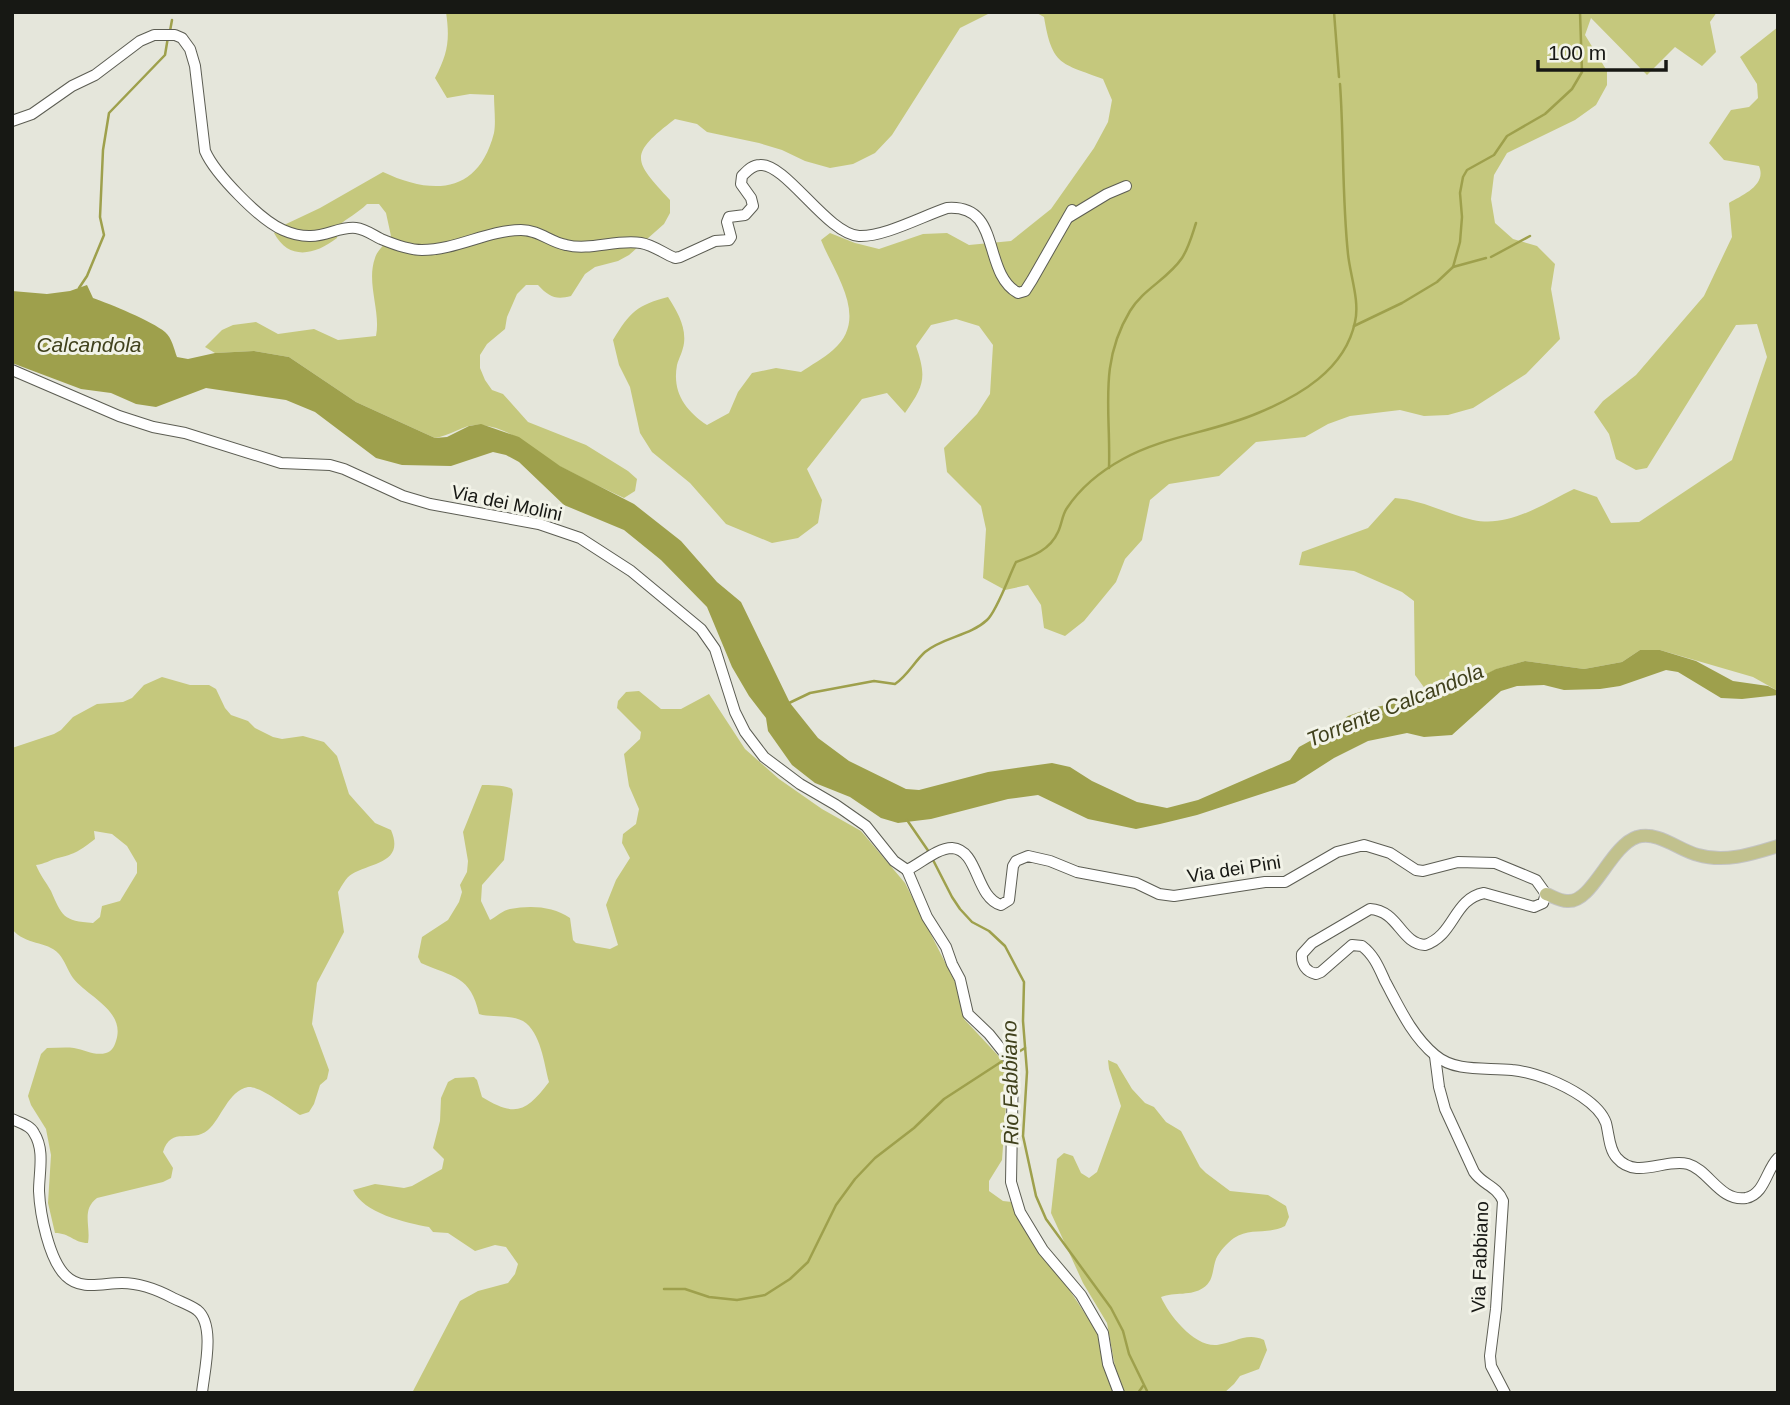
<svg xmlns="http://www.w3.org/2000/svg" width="1790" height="1405" font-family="Helvetica,sans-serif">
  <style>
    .green { fill: #c5c87d; fill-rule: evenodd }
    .water { fill: #9ea04c }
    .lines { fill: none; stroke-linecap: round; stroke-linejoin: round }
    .stream { stroke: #9ea04c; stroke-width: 2.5 }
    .minor-casing { stroke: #5c5d53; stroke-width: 12 }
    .major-casing { stroke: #c3c3c2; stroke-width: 14 }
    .minor { stroke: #fff; stroke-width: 10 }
    .major { stroke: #c1c18d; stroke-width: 12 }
    .labels { text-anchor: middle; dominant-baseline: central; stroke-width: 6; stroke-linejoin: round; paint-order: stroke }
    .street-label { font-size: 19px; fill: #171814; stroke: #f2f3e8 }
    .water-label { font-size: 21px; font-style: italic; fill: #40411c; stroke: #f2f3e8 }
  </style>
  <rect width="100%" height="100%" fill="#e5e6db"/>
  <g class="green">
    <path d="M446,12H992L960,28L892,135L875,153L853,164L830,168L805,161L782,150L759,143L707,132L697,124L675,119C628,155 633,160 670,200V213L664,224L629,255L618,261L595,267L585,274L571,296C556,300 549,297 538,285H526L517,294L507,317L505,329L487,344L480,355V368L485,380L492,390L503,394L528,422L586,445L628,471L637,479L635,491L624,498C603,488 582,478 561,467C535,452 513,428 481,425C465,423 451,436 435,438L356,402L289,357L254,351L215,353L205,347L222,330L233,325L256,322L278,334L314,329L338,340L376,336C381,311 366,283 375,258C377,250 386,244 391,236L386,213L379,204H367C358,213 347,218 338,226L337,238C315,255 289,261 274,233L284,225L320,208L383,172C432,195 478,195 494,133C496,122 494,107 494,95L470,94L447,98L435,78C448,53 450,40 446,12Z"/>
    <path d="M1035,12H1717L1710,22L1716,52L1702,66L1675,47L1647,75L1591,18L1585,35L1607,71V85L1596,105L1575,120L1507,153L1494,175L1491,199L1495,223L1513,239L1537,246L1555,264L1551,289L1560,339L1526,374L1473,408L1448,415L1424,416L1400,410L1350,416L1328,424L1305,437L1256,442L1219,476L1169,484L1150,500L1142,540L1125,559L1116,582L1084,621L1065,636L1044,628L1041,605L1028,585L1005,590L983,578L986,529L981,506L947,472L944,448L977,414L990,394L993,345L979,326L956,319L931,325L916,346C927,378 924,386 905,413L887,393L862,399L807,469L822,500L818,523L798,538L772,543L726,524L690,483L652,452L640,433L630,387L619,365L613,340C630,312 637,305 668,297C677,311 686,326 684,343C683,351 679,358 677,365C672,392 685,410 707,425L729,413L738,392L752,373L776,368L801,372C811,365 823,359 833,350C870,318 835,275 821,240L830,233L855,243L879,249L923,234L947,233L969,245L1011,241L1051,209L1094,148L1108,122L1112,100L1103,79C1061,63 1052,66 1044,17Z"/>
    <path d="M1778,27V691L1753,677L1660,650H1640L1622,662L1584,669L1525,661L1497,669L1448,693L1431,697L1415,675L1414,601L1402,592L1354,571L1299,565L1302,552L1368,528L1395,498C1423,500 1446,514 1473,520C1509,528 1543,504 1574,489L1597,497L1611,523L1639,522L1732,460L1767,357L1757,324L1736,325L1647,468L1636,470L1616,459L1609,434L1594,412L1603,401L1636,375L1704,296L1732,237L1729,203C1743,195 1767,185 1759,166L1724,160L1709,143L1731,110L1749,107L1758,98L1757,84L1740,57Z"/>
    <path d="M162,677L190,685H209L216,689L225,708L231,715L248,721L255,728L273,737L282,739L303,736L324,742L337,756L349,794L356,802L375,823L391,830C405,863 372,862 352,874C346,877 342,886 338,892L344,932L317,983L312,1024L329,1070L327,1079L320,1085L314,1104L309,1112L300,1115C290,1109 259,1085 248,1087C228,1091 221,1119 208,1130C192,1144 171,1125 163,1152L173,1168L171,1178L163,1182L97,1198C81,1210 91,1226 88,1243C74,1243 70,1233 55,1233L48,1203L51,1155L46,1129L31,1105L28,1096L41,1054L47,1048C56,1048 66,1047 74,1048C85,1050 95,1056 106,1053C112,1051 114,1047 116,1041C126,1011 88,997 73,978C68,971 65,961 59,954C46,940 26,946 12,929V748L54,734L61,730L73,717L97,704L123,702L132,698L144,685ZM94,831L112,834L127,846L137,863V873L120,901L102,906L100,917L93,923C63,921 62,916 51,891C46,882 40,875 36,865C45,864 50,860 58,858C75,854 81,850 95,839Z"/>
    <path d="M639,691L661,709H681L709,694L745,749L779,779L822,809L861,831L905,883L955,982L964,1019L1005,1063L1008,1077L1002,1160L989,1181V1191L1003,1201L1012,1202L1099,1335L1116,1393H412L460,1301L478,1291L508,1283L515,1274L518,1264L506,1247L495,1245L475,1251L448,1233L433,1232L429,1227C406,1223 363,1213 353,1190L375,1184L404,1188L412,1186L442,1169L444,1159L433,1148L440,1121L441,1098L448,1082L455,1078L474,1077L477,1080L482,1097C516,1118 527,1111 549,1082C544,1064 541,1032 523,1021C509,1014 492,1018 479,1014C471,976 453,977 421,963L418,957L422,937L448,920L459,902L462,892L460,885L467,872L468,861L463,832L482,785C490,785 505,785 512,789L513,794L504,860L482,885L481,901L490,920C496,917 503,910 510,909C530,905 553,906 570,918L573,940L576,943L610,949L618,945L606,905L616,880L630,858L622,843L623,834L636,824L639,809L629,786L624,754L640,739L641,732L617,708L618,701L626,692Z"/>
    <path d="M1108,1060L1117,1064L1132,1089L1145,1103L1154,1107L1166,1122L1181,1131L1200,1167L1206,1173L1230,1191L1268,1195L1286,1206L1289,1217L1285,1226C1268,1235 1250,1227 1234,1238C1227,1243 1219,1252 1216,1259C1212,1270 1214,1281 1203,1288C1192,1296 1174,1292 1161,1297C1169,1315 1194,1347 1217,1345C1235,1343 1246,1332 1264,1340L1267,1350L1259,1369L1240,1376L1234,1384L1224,1393H1125L1115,1367L1107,1323L1083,1283L1051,1213L1057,1159L1064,1153L1073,1156L1081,1173L1089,1178L1097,1172L1121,1106L1109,1069Z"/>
  </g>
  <path class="water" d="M87,285L93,298C110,304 152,321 165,332C172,338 174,349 177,357L188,359L215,353L254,351L289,357L356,402L435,438L447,437L469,426L481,424L519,437L560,466L634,504L681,541L717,582L741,602L790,703L818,738L849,761L906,789L919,790L988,772L1052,763L1070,767L1092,781L1137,802L1167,808L1198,800L1290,760L1299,747L1330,730L1348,716L1371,708L1448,693L1496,669L1525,661L1584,669L1622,662L1640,650H1660L1696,661L1733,681L1768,686L1778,691V695L1742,699L1721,698L1678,672L1666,670L1620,686L1600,689L1564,690L1544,685L1517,686L1501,691L1452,735L1424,737L1407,733L1368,741L1334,758L1295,783L1197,815L1160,824L1136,829L1088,819L1038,795L1008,799L931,819L898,823L881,818L850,797L815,783L792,765L768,731L766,718L749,696L732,667L707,607L661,560L624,530L564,505L519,462L506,455L493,452L451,466L402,465L376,458L315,412L286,400L206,388L156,407L136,404L111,393L81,389L12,363V291L47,294L70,291Z"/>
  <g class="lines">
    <g class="stream">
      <path d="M1334,12L1339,77"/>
      <path d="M170,31L172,20"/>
      <path d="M1491,257L1530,236"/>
      <path d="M1453,267L1486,258"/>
      <path d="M79,288L87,276L104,235L100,217L103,150L109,113L165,55L168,37"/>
      <path d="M1354,326L1402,303L1437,282L1453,267L1460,242L1462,217L1460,193L1463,177L1467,170L1494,155L1507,136L1545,114L1572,89L1582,72L1580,12"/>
      <path d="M1109,468C1111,411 1098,364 1130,311C1143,289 1168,279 1182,258C1189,247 1192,235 1196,223"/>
      <path d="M787,704L810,693L874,681L895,684C908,675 914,662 925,652C943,637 970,636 987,620C997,611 1009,576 1016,562C1033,556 1050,550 1058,532C1062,524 1062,515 1067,508C1081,487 1101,471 1123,459C1164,436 1214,432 1258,413C1299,396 1345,370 1355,322C1360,301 1350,275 1348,254C1342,197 1344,140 1340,84"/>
      <path d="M907,820L929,852"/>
      <path d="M932,858L952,897L960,909L972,922L989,931L1005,946L1024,982L1023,1021L1027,1072L1023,1136L1036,1196L1046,1219L1111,1308L1123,1331L1129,1354L1148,1393"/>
      <path d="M1012,1056L1025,1048"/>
      <path d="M664,1289H685L709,1297L737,1300L765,1295L790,1279L808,1262L836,1205L855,1179L875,1158L914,1128L944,1099L1004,1060"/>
      <path d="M1138,1393L1143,1386"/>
    </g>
    <g class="minor-casing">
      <g id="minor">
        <path d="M12,121L32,114L72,86L95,75L140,41L154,35H175L182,38L190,49L195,66L205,151C215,174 260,220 283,230C292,234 300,236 309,236C326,237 340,226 356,228C365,229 373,235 381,239C393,244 409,250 422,250C456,250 488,230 521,230C539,230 550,242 566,245C590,251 616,239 641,243C653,245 663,253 675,258L680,257L715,241L729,240L731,237L727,222L729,217L745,215L753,206L751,198L741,184L742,176C747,171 752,165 760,165C786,163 827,234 859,236C884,237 923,216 947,208C1003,204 981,272 1018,293L1025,291L1032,280L1072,210"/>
        <path d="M1069,217L1107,194L1126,186"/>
        <path d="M12,370L119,416L153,427L185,433L281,463L330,465L344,469L403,496L430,504L539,524L580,538L631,571L701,629L715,649L735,712L745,732L764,757L800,784L836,805L866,826L894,861L907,870"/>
        <path d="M907,870C920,864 937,848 952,848C979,850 975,897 1001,905L1009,900L1013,866L1016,861L1028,856L1050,861L1077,872L1136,883L1159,894L1174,896L1265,882H1285L1337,852L1364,845L1390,853L1416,870L1423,871L1458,862L1495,863L1536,880L1546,894L1543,903L1534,907L1484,893C1453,899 1455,935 1425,945C1400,943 1399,911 1370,909L1312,943L1302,954C1301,964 1306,972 1316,974L1321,972L1352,945L1362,946C1374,955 1379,968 1385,981C1399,1007 1412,1036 1435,1055C1456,1073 1487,1067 1512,1070C1524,1071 1537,1075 1548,1079C1568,1087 1599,1103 1606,1123C1609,1134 1609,1150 1617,1158C1636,1180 1665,1158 1688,1164C1709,1170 1720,1202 1746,1198C1765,1194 1766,1170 1778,1158"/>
        <path d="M907,870L927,917L946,947L952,964L960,979L968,1014L989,1034L1013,1064L1011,1182L1020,1212L1043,1250L1081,1295L1103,1333L1108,1364L1119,1393"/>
        <path d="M1435,1056L1439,1087L1445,1109L1474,1172C1483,1185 1497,1186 1503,1201L1496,1309L1490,1356L1491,1366L1505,1393"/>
        <path d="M12,1119C20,1123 30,1125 34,1133C45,1150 39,1172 39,1191C40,1214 49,1260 66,1276C81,1291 103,1283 122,1283C140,1283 158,1290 173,1298C181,1302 190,1305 197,1310C216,1325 204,1372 202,1393"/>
      </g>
    </g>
    <g class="major-casing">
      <path id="major" d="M1546,894C1552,896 1560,901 1567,901C1592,904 1610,846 1637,837C1659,831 1678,850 1698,855C1725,863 1752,854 1778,846"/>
    </g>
    <use href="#minor" class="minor"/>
    <use href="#major" class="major"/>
  </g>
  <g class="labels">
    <g class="street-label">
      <text transform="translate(507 503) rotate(12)">Via dei Molini</text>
      <text transform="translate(1234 869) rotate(-9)">Via dei Pini</text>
      <text transform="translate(1480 1257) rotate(-88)">Via Fabbiano</text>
    </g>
    <g class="water-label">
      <text x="89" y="344">Calcandola</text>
      <text transform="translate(1395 705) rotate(-22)">Torrente Calcandola</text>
      <text transform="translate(1010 1083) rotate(-91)">Rio Fabbiano</text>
    </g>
  </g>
  <rect width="1790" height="1405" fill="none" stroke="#171814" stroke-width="28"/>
  <path d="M1538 60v10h128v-10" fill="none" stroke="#171814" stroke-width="3.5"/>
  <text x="1548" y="60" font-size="21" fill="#171814" stroke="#f2f3e8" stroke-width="5" paint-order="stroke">100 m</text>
</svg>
